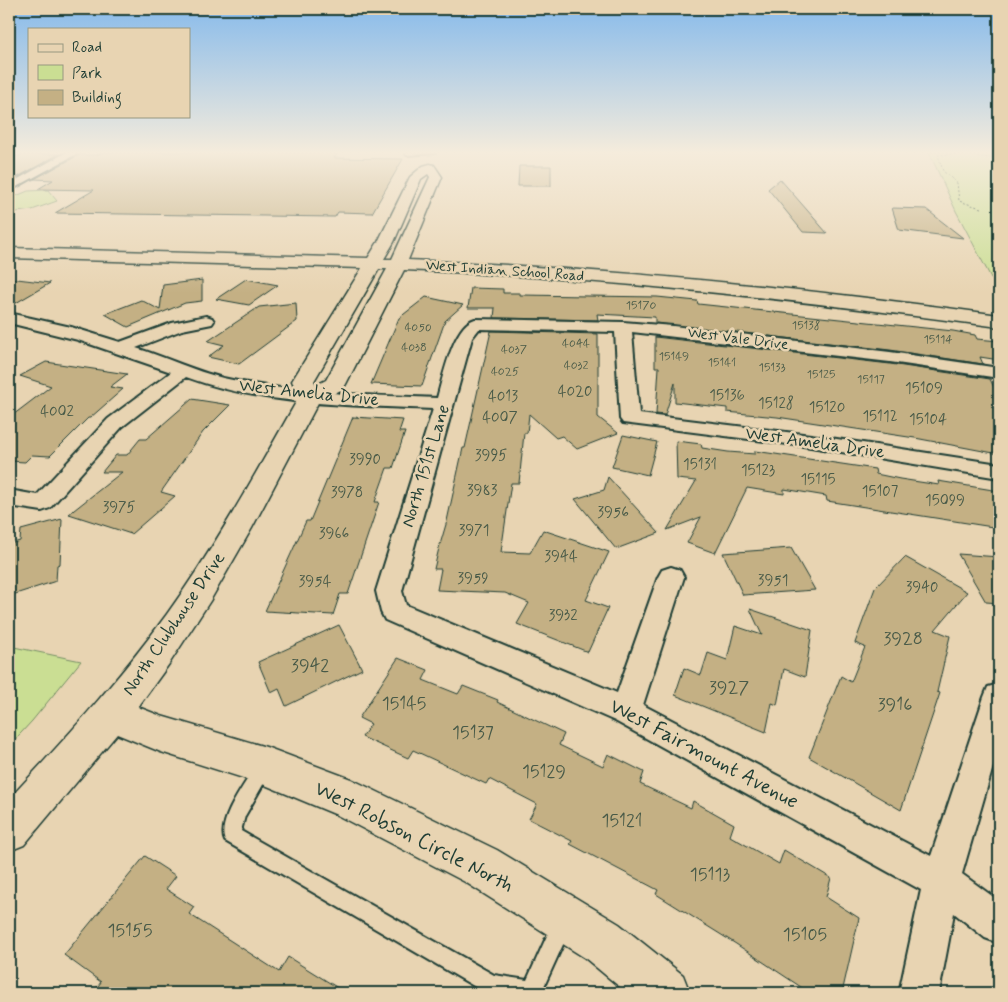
<svg xmlns="http://www.w3.org/2000/svg" width="1008" height="1002" font-family="Mynerve,sans-serif">
  <style>
    .green { fill: #cade93; stroke: #748e64 }
    .building { fill: #c4b084; stroke: #1f3d34 }
    .lines { fill: none; stroke-linecap: round; stroke-linejoin: round }
    .lane-casing { stroke: #1f3d34; stroke-width: 4 }
    .street-casing { stroke: #1f3d34; stroke-width: 4 }
    .secondary-casing { stroke: #1f3d34; stroke-width: 3 }
    .path { stroke: #1f3d34; stroke-width: 1; stroke-dasharray: 2 2; stroke-linecap: butt }
    .lane { fill: #e8d4b2; fill-rule: evenodd }
    .street { fill: #e8d4b2; fill-rule: evenodd }
    .secondary { fill: #e8d4b2; fill-rule: evenodd }
    .labels { text-anchor: middle; dominant-baseline: central; stroke-width: 5; stroke-linejoin: round; paint-order: stroke }
    .far-number-label { font-size: 12px; fill: #485a48 }
    .far-street-label { font-size: 15px; fill: #1f3d34; stroke: #e8d4b2 }
    .number-label { font-size: 15px; fill: #485a48 }
    .street-label { font-size: 18px; fill: #1f3d34; stroke: #e8d4b2 }
    .near-number-label { font-size: 18px; fill: #485a48 }
    .near-street-label { font-size: 21px; fill: #1f3d34; stroke: #e8d4b2 }
  </style>
  <rect width="100%" height="100%" fill="#e8d4b2"/>
  <filter id="ink" filterUnits="userSpaceOnUse"><feTurbulence type="fractalNoise" baseFrequency=".02" numOctaves="2"/><feDisplacementMap in="SourceGraphic" scale="10" xChannelSelector="R" yChannelSelector="G"/><feConvolveMatrix kernelMatrix="1 2 1 2 8 2 1 2 1" color-interpolation-filters="sRGB"/></filter>
  <g filter="url(#ink)">
    <g class="green">
      <path d="M929,152H999V293L956,211Z"/>
      <path d="M48,190L57,201L32,210L9,213V199L28,191Z"/>
      <path d="M9,646L81,661L32,721L9,746Z"/>
    </g>
    <g class="building">
      <path d="M104,152H315L338,153L334,158L403,159L372,213L338,212L335,217L55,213L94,190L38,189L53,180L34,179L79,155H96Z"/>
      <path d="M23,154H59L14,179H9V156H18Z"/>
      <path d="M519,166H551V186H518Z"/>
      <path d="M780,179L827,233L803,232L768,189Z"/>
      <path d="M892,208L926,209L963,238L899,230Z"/>
      <path d="M9,278L50,283L9,307Z"/>
      <path d="M246,279L278,285L249,305L216,299Z"/>
      <path d="M202,280V301L185,303L128,327L105,314L141,300L160,310L163,285Z"/>
      <path d="M471,288L503,289V293H520V295L657,297L697,301L698,304L953,331L975,335L977,339L999,341V360L980,357L983,364L890,350L655,323V317L597,314L598,320L494,318L495,308H468Z"/>
      <path d="M426,297L463,305L445,321L422,386L371,384L399,318Z"/>
      <path d="M296,303L297,321L239,364L208,357L224,345L208,341L259,307Z"/>
      <path d="M491,331L598,334V417L618,433L577,449L562,436L556,438L529,414L527,433H524L519,483H511L501,552L530,553L543,530L609,552L586,600L608,608L588,652L517,624L529,603L505,593L437,590L441,569H434L439,548L447,521L463,448H465Z"/>
      <path d="M655,337L890,364L990,379L999,398V454L915,438L777,417L727,412V408L675,402V383L665,415L656,414L659,367H655Z"/>
      <path d="M46,362L127,374L110,387L123,389L90,418H88L50,456L32,455L25,462L9,461V418L51,386L20,376Z"/>
      <path d="M192,399L230,405L203,432L161,492L175,496L131,534L69,514L122,472H102L116,455H127L140,439H146Z"/>
      <path d="M353,417L403,420L399,432H405L393,468H387L375,502H379L348,594H340L333,615L265,611L306,521H310Z"/>
      <path d="M623,435L657,442L648,475L612,467Z"/>
      <path d="M676,441L701,444L702,448L728,452L755,454V451L875,469L876,474L900,479L939,485L938,481L999,491V528L827,501L826,496L784,489V494L747,488L715,553L687,543L701,517L667,530L696,481L677,479Z"/>
      <path d="M608,477L659,533L616,549L575,499L604,490Z"/>
      <path d="M62,519L60,564L57,565L56,581L9,596V544L20,541L21,530Z"/>
      <path d="M791,548L815,590L743,595L723,553Z"/>
      <path d="M958,554L999,557V603L986,602Z"/>
      <path d="M905,557L967,592L935,630L950,636L937,692L940,693L901,810L809,757L841,676L851,682L865,647L855,643L875,588Z"/>
      <path d="M750,609L812,630L805,677L784,669L777,705L772,703L766,732L675,695L684,668L701,675L708,653L727,660L735,626L762,635Z"/>
      <path d="M339,625L362,669L286,706L279,689L271,693L258,662Z"/>
      <path d="M398,658L428,670L423,680L458,694L463,686L498,700L497,702L564,734L559,745L603,766L608,754L644,772L640,784L691,808L693,801L734,824L730,836L779,864L784,850L831,878L826,897L859,918L842,993H810L736,944L656,894L658,890L570,844L572,841L529,819L537,804L489,779L486,784L413,750L408,758L362,737L371,724L359,718Z"/>
      <path d="M145,856L176,876L166,889L194,907L189,914L279,972L288,957L346,993H93L101,982L64,955Z"/>
    </g>
    <g class="lines">
      <g class="lane-casing">
        <g id="lane">
          <path d="M405,153L435,152V153L407,155Z"/>
          <path d="M264,761L270,763L272,769L245,816L241,831L494,975L527,980L554,920L561,917L568,920L571,927L541,993L484,992L225,841C216,821 247,781 258,763Z"/>
        </g>
      </g>
      <g class="street-casing">
        <g id="street">
          <path d="M67,152H80L9,191V184Z"/>
          <path d="M9,313L71,327L120,342L172,323L206,316L212,318L214,321L212,324L182,330L136,348C165,357 194,371 223,378C293,394 365,395 437,398C443,378 453,325 475,319L623,322L673,326L890,352L999,368V378L890,362L632,332L639,414L811,435L999,464V478L811,447L623,423L620,419L615,332L479,329L472,338L402,591L406,605L617,693L658,577L662,570L671,567L680,570L684,577L643,705L931,856L984,697L988,687L999,684V746L962,874L999,901V943L985,938L954,913L939,993H899L921,890L615,721L385,620L381,612L376,591L433,409C351,405 264,406 186,377L122,427L50,508L42,511L9,506V490L37,495L108,419L171,372L78,340L9,323Z"/>
        </g>
      </g>
      <g class="secondary-casing">
        <path id="secondary" d="M430,164L434,165L442,177L408,260C606,268 803,288 999,315V327C801,300 603,278 404,270L346,384L343,389L319,401L252,528L210,601L169,664L138,707L161,716L266,747L351,779L497,850L619,924L683,975L690,993H627L585,958L465,882L337,815L265,785L161,752L117,734L24,845L9,851V799C64,740 119,680 167,614C216,546 257,471 299,397L292,381L362,268L9,258V248L368,258L378,242L410,177L423,166ZM428,174L430,177L392,259H384L394,242L421,179ZM379,269H387L326,380L316,385L314,381Z"/>
      </g>
      <g class="path">
        <path d="M975,152L999,155"/>
        <path d="M981,208L959,201L957,183L943,171L938,155L957,154L999,159"/>
        <path d="M996,211H999"/>
      </g>
      <use href="#lane" class="lane"/>
      <use href="#street" class="street"/>
      <use href="#secondary" class="secondary"/>
    </g>
  </g>
  <linearGradient id="sky" x2="0" y2="1"><stop stop-color="#86baeb"/><stop offset="0.52" stop-color="#f5ecdc"/><stop offset="1" stop-color="#f5ecdc" stop-opacity="0"/></linearGradient>
  <rect width="1008" height="293" fill="url(#sky)"/>
  <g class="labels">
    <g class="far-number-label">
      <text x="641" y="306">15170</text>
      <text x="806" y="326">15138</text>
      <text x="418" y="328">4050</text>
      <text x="938" y="340">15114</text>
      <text x="576" y="344">4044</text>
      <text x="414" y="348">4038</text>
      <text x="514" y="350">4037</text>
      <text x="674" y="357">15149</text>
      <text x="722" y="363">15141</text>
      <text x="576" y="366">4032</text>
      <text x="772" y="368">15133</text>
      <text x="505" y="372">4025</text>
      <text x="821" y="375">15125</text>
      <text x="871" y="380">15117</text>
    </g>
    <g class="far-street-label">
      <text transform="translate(505 271) rotate(4)">West Indian School Road</text>
      <text transform="translate(738 339) rotate(7)">West Vale Drive</text>
    </g>
    <g class="number-label">
      <text x="924" y="389">15109</text>
      <text x="575" y="392">4020</text>
      <text x="727" y="396">15136</text>
      <text x="503" y="397">4013</text>
      <text x="776" y="404">15128</text>
      <text x="827" y="408">15120</text>
      <text x="57" y="412">4002</text>
      <text x="880" y="417">15112</text>
      <text x="500" y="418">4007</text>
      <text x="928" y="420">15104</text>
      <text x="491" y="456">3995</text>
      <text x="365" y="460">3990</text>
      <text x="700" y="465">15131</text>
      <text x="758" y="471">15123</text>
      <text x="818" y="480">15115</text>
      <text x="482" y="491">3983</text>
      <text x="880" y="492">15107</text>
      <text x="347" y="493">3978</text>
      <text x="945" y="501">15099</text>
      <text x="119" y="508">3975</text>
      <text x="613" y="513">3956</text>
      <text x="474" y="531">3971</text>
      <text x="334" y="534">3966</text>
      <text x="561" y="557">3944</text>
      <text x="473" y="579">3959</text>
      <text x="773" y="581">3951</text>
      <text x="315" y="582">3954</text>
      <text x="922" y="588">3940</text>
      <text x="563" y="616">3932</text>
    </g>
    <g class="street-label">
      <text transform="translate(309 393) rotate(6)">West Amelia Drive</text>
      <text transform="translate(815 443) rotate(8)">West Amelia Drive</text>
      <text transform="translate(426 466) rotate(-73)">North 151st Lane</text>
      <text transform="translate(174 624) rotate(-56)">North Clubhouse Drive</text>
    </g>
    <g class="near-number-label">
      <text x="903" y="639">3928</text>
      <text x="310" y="666">3942</text>
      <text x="729" y="688">3927</text>
      <text x="404" y="704">15145</text>
      <text x="895" y="705">3916</text>
      <text x="473" y="733">15137</text>
      <text x="544" y="772">15129</text>
      <text x="622" y="821">15121</text>
      <text x="710" y="875">15113</text>
      <text x="130" y="931">15155</text>
      <text x="805" y="935">15105</text>
    </g>
    <g class="near-street-label">
      <text transform="translate(704 754) rotate(28)">West Fairmount Avenue</text>
      <text transform="translate(414 837) rotate(27)">West Robson Circle North</text>
    </g>
  </g>
  <rect width="1008" height="1002" fill="none" stroke="#e8d4b2" stroke-width="30"/>
  <rect x="15" y="15" width="978" height="972" fill="none" stroke="#1f3d34" stroke-width="2" filter="url(#ink)"/>
  <rect x="28" y="28" width="162" height="90" fill="#e8d4b2" stroke="#989880"/>
  <rect x="38" y="44" width="25" height="8" fill="#e8d4b2" stroke="#989880"/>
  <text x="72" y="52" font-size="15" fill="#1f3d34">Road</text>
  <rect x="38" y="65" width="25" height="15" fill="#cade93" stroke="#989880"/>
  <text x="72" y="78" font-size="15" fill="#1f3d34">Park</text>
  <rect x="38" y="90" width="25" height="15" fill="#c4b084" stroke="#989880"/>
  <text x="72" y="102" font-size="15" fill="#1f3d34">Building</text>
</svg>
